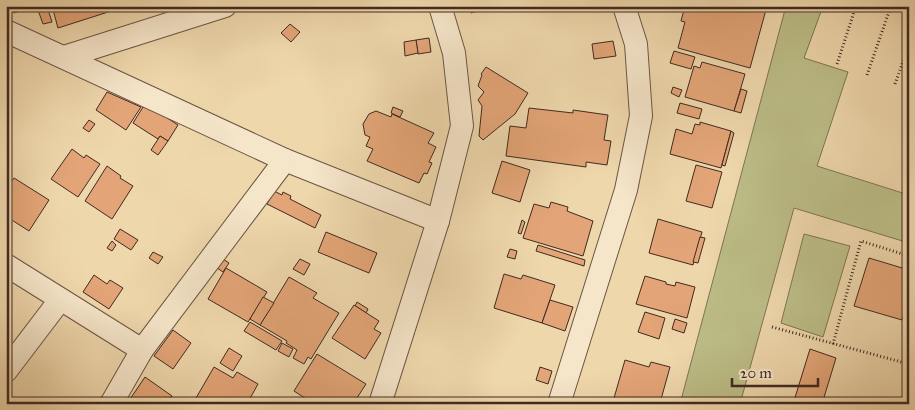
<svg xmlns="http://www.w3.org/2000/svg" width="915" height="410" font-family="'IM FELL Great Primer',serif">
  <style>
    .green { fill: #bcbd87; stroke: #7e7454 }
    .building { fill: #e3a577; stroke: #402a22 }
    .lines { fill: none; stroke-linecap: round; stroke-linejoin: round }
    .street-casing { stroke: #6c5544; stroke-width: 24 }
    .path { stroke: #402a22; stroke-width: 3; stroke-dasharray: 1 2.5; stroke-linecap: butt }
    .street { stroke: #f5e5c9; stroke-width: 22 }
  </style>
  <rect width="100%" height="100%" fill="#efd7ac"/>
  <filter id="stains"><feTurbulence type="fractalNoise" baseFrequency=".004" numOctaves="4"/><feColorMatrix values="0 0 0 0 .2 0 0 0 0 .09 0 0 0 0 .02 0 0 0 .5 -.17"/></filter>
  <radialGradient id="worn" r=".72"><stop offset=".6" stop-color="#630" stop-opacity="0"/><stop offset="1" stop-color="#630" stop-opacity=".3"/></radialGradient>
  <g class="green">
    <path d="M786,6H823L804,58L848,72L817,166L909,195V243L794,208L740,404H680Z"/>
    <path d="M804,234L850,246L823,337L781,323Z"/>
  </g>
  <g class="building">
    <path d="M12,6H36L14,13Z"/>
    <path d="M43,6H47L52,22L43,24L38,10L44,9Z"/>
    <path d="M52,6H127L58,28Z"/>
    <path d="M469,6H493L471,13Z"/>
    <path d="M685,6H767L750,68L678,48L685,22L681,21Z"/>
    <path d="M290,24L300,32L291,42L281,33Z"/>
    <path d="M429,38L431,52L418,54L416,40Z"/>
    <path d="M416,40L418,53L405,56L404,42Z"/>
    <path d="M613,41L616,56L594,59L592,44Z"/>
    <path d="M674,51L695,57L691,69L670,63Z"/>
    <path d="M702,62L745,74L734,111L685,97L694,66L700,68Z"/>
    <path d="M486,67L528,93L515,114L483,140L479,136L482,106L478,100L484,92L478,86L482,75L481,74Z"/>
    <path d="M673,87L682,90L679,97L671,93Z"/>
    <path d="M741,89L747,91L741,113L734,111Z"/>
    <path d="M107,92L141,107L126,130L96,110Z"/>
    <path d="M680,103L702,109L699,119L677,113Z"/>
    <path d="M143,107L155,110L178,125L168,141L160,136L158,139L133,123Z"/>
    <path d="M393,107L403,111L400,117L391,113Z"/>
    <path d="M529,108L573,113V110L608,115L604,140L611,141L607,165L586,162V167L506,156L510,126L526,128Z"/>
    <path d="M376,111L391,117L392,114L434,133L428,143L436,147L429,162L432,163L427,174L424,173L419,183L367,161L373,149L366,146L370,137L365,135L363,124L369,114Z"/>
    <path d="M89,120L95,124L89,132L83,128Z"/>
    <path d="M700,122L731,131L721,168L670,154L676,129L692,134L695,124L700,125Z"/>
    <path d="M731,131L734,133L725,166L722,165Z"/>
    <path d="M160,136L168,141L158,155L151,150Z"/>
    <path d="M72,149L84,158L86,155L100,164L78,197L51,179Z"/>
    <path d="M502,161L530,170L520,202L492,193Z"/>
    <path d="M696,165L722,172L712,208L686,201Z"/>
    <path d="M107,166L121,176L120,178L133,186L112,219L85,201Z"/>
    <path d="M14,178L49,200L29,231L7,217L11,210L6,207V191Z"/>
    <path d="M274,191L282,195L283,192L291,196L290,199L321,215L315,228L267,204Z"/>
    <path d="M551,202L568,207L567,211L593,221L583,256L523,238L534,204L549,208Z"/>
    <path d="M658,219L702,232L693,265L649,253Z"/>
    <path d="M522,220L525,222L521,234L518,233Z"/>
    <path d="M120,229L138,240L131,250L114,239Z"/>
    <path d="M326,232L377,253L369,273L318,252Z"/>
    <path d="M700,237L705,238L698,263L693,262Z"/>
    <path d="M112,241L116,245L112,251L107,248Z"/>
    <path d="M538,245L585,260L584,266L536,251Z"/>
    <path d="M510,249L517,251L515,259L507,257Z"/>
    <path d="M153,252L163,257L158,264L149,258Z"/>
    <path d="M869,258L909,270V315L904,314L902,320L854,306Z"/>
    <path d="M223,259L229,263L223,272L217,268Z"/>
    <path d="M300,259L310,264L304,275L293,269Z"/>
    <path d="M226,268L267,292L248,322L208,299Z"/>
    <path d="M504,274L521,279L523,275L555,285L542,323L494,308Z"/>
    <path d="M94,275L107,284L110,280L123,288L109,309L83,292Z"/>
    <path d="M645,276L666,282V284L675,286L676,282L695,287L687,318L636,304Z"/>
    <path d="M289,277L317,293L313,298L339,313L311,359L308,357L304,364L293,358L297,350L286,343L287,341L260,325Z"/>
    <path d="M263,297L274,303L260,325L250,319Z"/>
    <path d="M550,300L573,307L565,331L542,323Z"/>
    <path d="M357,302L368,309L366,313L355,306Z"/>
    <path d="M354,305L379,321L374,329L381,333L365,359L332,338Z"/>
    <path d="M645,312L665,318L659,339L638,332Z"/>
    <path d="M675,319L687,323L684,333L672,329Z"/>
    <path d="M250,322L282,341L276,350L244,331Z"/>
    <path d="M173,330L191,343L173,369L154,356Z"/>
    <path d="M282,343L293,349L289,357L278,351Z"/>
    <path d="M229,348L242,356L233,371L220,363Z"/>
    <path d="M810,349L836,358L822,404H793Z"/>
    <path d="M317,354L366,384L353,404H314L294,391Z"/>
    <path d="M625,360L649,367L651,362L670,367L660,403L633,404L614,398Z"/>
    <path d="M214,367L233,378L237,372L258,384L247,404H206L196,398Z"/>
    <path d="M540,367L552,371L548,384L536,380Z"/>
    <path d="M145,377L172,396L167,404H121L124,400L128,402Z"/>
  </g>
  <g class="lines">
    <g class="street-casing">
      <g id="street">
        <path d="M6,31L285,160L438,221"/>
        <path d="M64,57L225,6"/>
        <path d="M6,265L142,350"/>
        <path d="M6,371L60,300"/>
        <path d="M111,404L142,350L285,160"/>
        <path d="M380,404L438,221L462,126L454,53L440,6"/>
        <path d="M559,404L626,190L641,116L636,44L624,6"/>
      </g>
    </g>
    <g class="path">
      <path d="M837,64L856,6"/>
      <path d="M867,75L891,6"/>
      <path d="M895,84L909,45"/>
      <path d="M772,327L909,364"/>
      <path d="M833,344L861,241L909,256"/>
    </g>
    <use href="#street" class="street"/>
  </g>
  <rect width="915" height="410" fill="none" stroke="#efd7ac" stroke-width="25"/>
  <rect x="8" y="8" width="900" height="395" fill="none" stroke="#402a22" stroke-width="2.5"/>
  <rect x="12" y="12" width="890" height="385" fill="none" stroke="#402a22"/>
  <path d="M732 378v8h86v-8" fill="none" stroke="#402a22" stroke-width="2.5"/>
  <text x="740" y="378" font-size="15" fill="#402a22" stroke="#f5e5c9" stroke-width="4" paint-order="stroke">20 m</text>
  <rect width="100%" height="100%" filter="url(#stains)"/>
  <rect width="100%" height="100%" fill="url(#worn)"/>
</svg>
